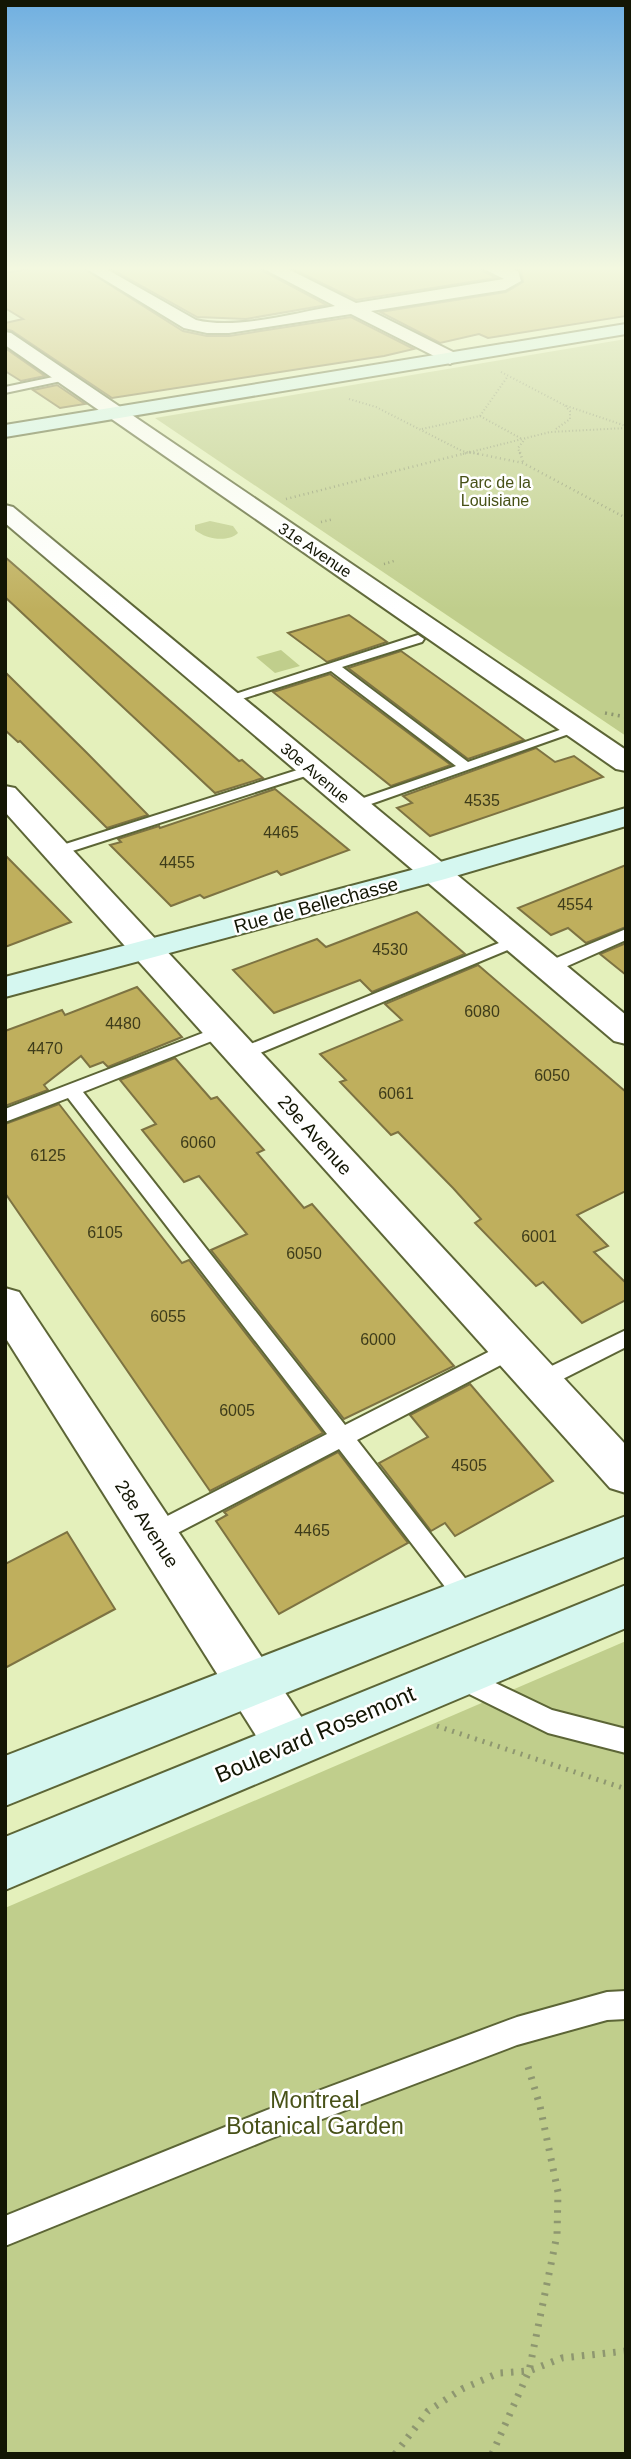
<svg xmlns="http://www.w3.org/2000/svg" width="631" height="2459" font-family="Helvetica,sans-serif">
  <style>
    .green { fill: #c0ce8c }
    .building { fill: #bfaf5d; stroke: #7d7342; stroke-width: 2 }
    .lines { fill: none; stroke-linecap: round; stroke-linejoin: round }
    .lane-casing { stroke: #5c6536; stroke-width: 4 }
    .street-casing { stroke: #5c6536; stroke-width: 4 }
    .secondary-casing { stroke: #5c6536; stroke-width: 4 }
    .path-far4 { stroke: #8e9770; stroke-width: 2; stroke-dasharray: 1 2.5; stroke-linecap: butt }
    .path-far3 { stroke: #8e9770; stroke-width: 2.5; stroke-dasharray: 1 3.5; stroke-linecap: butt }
    .path-far2 { stroke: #8e9770; stroke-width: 3.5; stroke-dasharray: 2 4.5; stroke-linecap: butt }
    .path-far1 { stroke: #8e9770; stroke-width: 5; stroke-dasharray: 2 6; stroke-linecap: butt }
    .path { stroke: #8e9770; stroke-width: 7; stroke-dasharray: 2.5 8; stroke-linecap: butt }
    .lane { fill: #fff; fill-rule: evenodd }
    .street { fill: #fff; fill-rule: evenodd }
    .secondary { fill: #d5f7f0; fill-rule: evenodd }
    .labels { text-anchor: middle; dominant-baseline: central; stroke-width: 5; stroke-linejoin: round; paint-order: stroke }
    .far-park-label { font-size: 16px; fill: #475117; stroke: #fff }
    .far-street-label { font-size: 16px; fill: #131604; stroke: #fff }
    .number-label { font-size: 16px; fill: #3e3c1a }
    .street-label { font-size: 19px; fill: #131604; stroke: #fff }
    .near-street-label { font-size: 23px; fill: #131604; stroke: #fff }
    .near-park-label { font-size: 23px; fill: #475117; stroke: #fff }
  </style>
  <rect width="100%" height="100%" fill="#e4f0bb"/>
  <g class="green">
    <path d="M626,339V736L155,418Z"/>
    <path d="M210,521L233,526L238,533C227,543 206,539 195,530V525Z"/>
    <path d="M281,650L300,666L275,673L256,657Z"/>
    <path d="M626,1641V2454H5V1908Z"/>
  </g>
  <g class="building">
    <path d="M44,266H80L183,331L207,336H229L351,317L414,349L384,356L112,398L12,331L5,329V323L23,319L5,308V273Z"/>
    <path d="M106,266H259L263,271L327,305L246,319L197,317Z"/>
    <path d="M287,266H479L483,271L496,278L356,300Z"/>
    <path d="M510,266H626V316L488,338L479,334L440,343L380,312L506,292L523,282L521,270Z"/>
    <path d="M5,348L45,376L21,381L5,371Z"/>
    <path d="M57,385L85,404L60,408L33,390Z"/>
    <path d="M5,557L239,761L242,760L263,778L215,793L5,597Z"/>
    <path d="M349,615L387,642L327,662L288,633Z"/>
    <path d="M401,651L447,684L524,740L468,759L348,668Z"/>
    <path d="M5,672L87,753L148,815L107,828L20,741L18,742L5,730Z"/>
    <path d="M330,674L451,765L391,786L273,692Z"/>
    <path d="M536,748L555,762L574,756L603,777L430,836L397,808L412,803L403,796Z"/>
    <path d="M275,789L349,850L281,875L277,871L204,898L200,895L171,906L110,845L121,842L118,839L159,826L160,828Z"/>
    <path d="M5,855L71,922L5,947Z"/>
    <path d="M626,865V927L586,943L568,928L551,935L518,908Z"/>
    <path d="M417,912L465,954L372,992L360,980L274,1013L233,970L317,939L326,947Z"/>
    <path d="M626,943V975L600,954Z"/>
    <path d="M478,965L626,1092V1191L577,1215L608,1246L594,1252L626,1283V1300L582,1323L543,1282L536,1286L475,1223L481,1219L453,1188L398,1132L391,1135L340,1082L346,1080L320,1054L402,1020L385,1004Z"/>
    <path d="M137,987L182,1037L108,1067L103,1062L90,1067L81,1056L44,1085L48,1090L5,1106V1031L62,1010L65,1015Z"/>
    <path d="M175,1058L211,1099L217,1097L264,1150L257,1153L304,1208L312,1204L454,1366L344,1419L211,1250L247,1234L199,1176L184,1182L142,1130L156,1124L120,1080Z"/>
    <path d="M59,1104L182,1263L189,1260L323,1433L210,1491L5,1193V1124Z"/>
    <path d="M470,1384L553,1481L455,1536L445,1523L431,1531L379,1463L428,1437L410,1415Z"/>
    <path d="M338,1452L408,1543L279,1614L216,1521L227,1515L224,1512Z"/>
    <path d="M67,1532L115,1609L5,1668V1564Z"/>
  </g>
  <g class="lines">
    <g class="lane-casing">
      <g id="lane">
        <path d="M63,375L66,376V380L5,393V387Z"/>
        <path d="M418,635L424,639L422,642L342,667L468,762L571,726H581L583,729L354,810L349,809L347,806L349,803L456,766L331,671L232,702H222L220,699Z"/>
        <path d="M310,766L317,770L315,773L63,854H53L51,851L53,848Z"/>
        <path d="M626,929V940L554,972H542L540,968L542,964Z"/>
        <path d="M516,936L524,941L522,944L248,1058L242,1060L233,1054L236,1050Z"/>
        <path d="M221,1026L227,1027L229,1031L227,1035L83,1092L345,1425L504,1344L511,1342L518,1344L521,1350L518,1356L357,1440L475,1591L479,1598L475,1605L467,1608L459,1605L339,1449L162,1541L154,1544L146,1541L143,1534L146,1527L327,1434L68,1098L5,1122V1109Z"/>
        <path d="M626,1330V1347L547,1387L540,1389L533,1387L530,1381L533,1375Z"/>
        <path d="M460,1666L552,1710L626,1729V1753L548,1733L451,1685L448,1677L451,1669Z"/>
        <path d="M626,1991V2019L607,2020L517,2045L267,2140L5,2246V2216L267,2110L517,2017L607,1992Z"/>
      </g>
    </g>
    <g class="street-casing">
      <g id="street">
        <path d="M82,266H101L196,320C236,330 294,313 335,306L264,269L262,266H282L356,303L504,279L484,269L482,266H503L518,271L521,281L505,290L371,311L457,354L459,358L450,364L351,314L229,333H207L184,328Z"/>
        <path d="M5,332L11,333L626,750V771L616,769L5,345Z"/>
        <path d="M5,505L13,507L626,1015V1044L614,1041L5,523Z"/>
        <path d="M5,786L15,788L626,1445V1493L610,1488L5,812Z"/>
        <path d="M5,1288L19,1292L308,1727L315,1744L308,1761L290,1768L272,1761L5,1337Z"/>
      </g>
    </g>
    <g class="secondary-casing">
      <g id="secondary">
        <path d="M626,324V334L5,437V425Z"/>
        <path d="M626,808V826L445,879L5,997V977L423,867Z"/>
        <path d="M626,1516V1556L5,1806V1756Z"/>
        <path d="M626,1585V1628L5,1890V1837Z"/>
      </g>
    </g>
    <g class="path-far4">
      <path d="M501,372L564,405L626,426"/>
      <path d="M349,399L376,407L462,451L478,454"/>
      <path d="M480,416L508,376"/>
      <path d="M422,429L480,416L522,439"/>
      <path d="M556,429L570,419V411L565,406"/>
      <path d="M463,454L550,432L626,428"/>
      <path d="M520,454L518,448L525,439"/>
    </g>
    <g class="path-far3">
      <path d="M469,452L523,463L626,518"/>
      <path d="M520,452L523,462"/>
      <path d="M286,499L470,452"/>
      <path d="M321,522L334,519"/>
      <path d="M384,564L394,561"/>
    </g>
    <path class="path-far2" d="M605,713L626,717"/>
    <path class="path-far1" d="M437,1726L626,1789"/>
    <g class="path">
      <path d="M395,2454L428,2411L462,2389L499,2373L529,2371L562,2358L626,2351"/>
      <path d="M492,2454L529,2371L557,2235L558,2192L540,2106L526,2060"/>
    </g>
    <use href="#lane" class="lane"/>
    <use href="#street" class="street"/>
    <use href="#secondary" class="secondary"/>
  </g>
  <linearGradient id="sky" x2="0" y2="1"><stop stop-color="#6fafe1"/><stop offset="0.44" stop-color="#f3f8e0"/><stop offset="1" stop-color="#f3f8e0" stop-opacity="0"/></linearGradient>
  <rect width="631" height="610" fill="url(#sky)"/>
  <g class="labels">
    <g class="far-park-label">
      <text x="495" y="482">Parc de la<tspan x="495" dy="18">Louisiane</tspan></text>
    </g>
    <g class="far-street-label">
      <text transform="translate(315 550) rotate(34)">31e Avenue</text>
      <text transform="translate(315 773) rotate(40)">30e Avenue</text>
    </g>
    <g class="number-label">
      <text x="482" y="800">4535</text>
      <text x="281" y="832">4465</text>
      <text x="177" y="862">4455</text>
      <text x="575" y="904">4554</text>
      <text x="390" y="949">4530</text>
      <text x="482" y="1011">6080</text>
      <text x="123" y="1023">4480</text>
      <text x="45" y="1048">4470</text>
      <text x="552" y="1075">6050</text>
      <text x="396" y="1093">6061</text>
      <text x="198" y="1142">6060</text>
      <text x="48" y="1155">6125</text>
      <text x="105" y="1232">6105</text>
      <text x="539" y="1236">6001</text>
      <text x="304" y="1253">6050</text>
      <text x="168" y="1316">6055</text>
      <text x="378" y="1339">6000</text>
      <text x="237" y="1410">6005</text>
      <text x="469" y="1465">4505</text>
      <text x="312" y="1530">4465</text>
    </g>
    <g class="street-label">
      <text transform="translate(316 905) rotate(-15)">Rue de Bellechasse</text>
      <text transform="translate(315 1135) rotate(48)">29e Avenue</text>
      <text transform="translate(147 1524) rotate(57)">28e Avenue</text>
    </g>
    <g class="near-street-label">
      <text transform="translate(315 1734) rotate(-23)">Boulevard Rosemont</text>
    </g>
    <g class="near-park-label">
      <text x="315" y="2100">Montreal<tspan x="315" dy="26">Botanical Garden</tspan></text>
    </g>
  </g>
  <rect width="631" height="2459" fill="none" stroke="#131604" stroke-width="14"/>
</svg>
